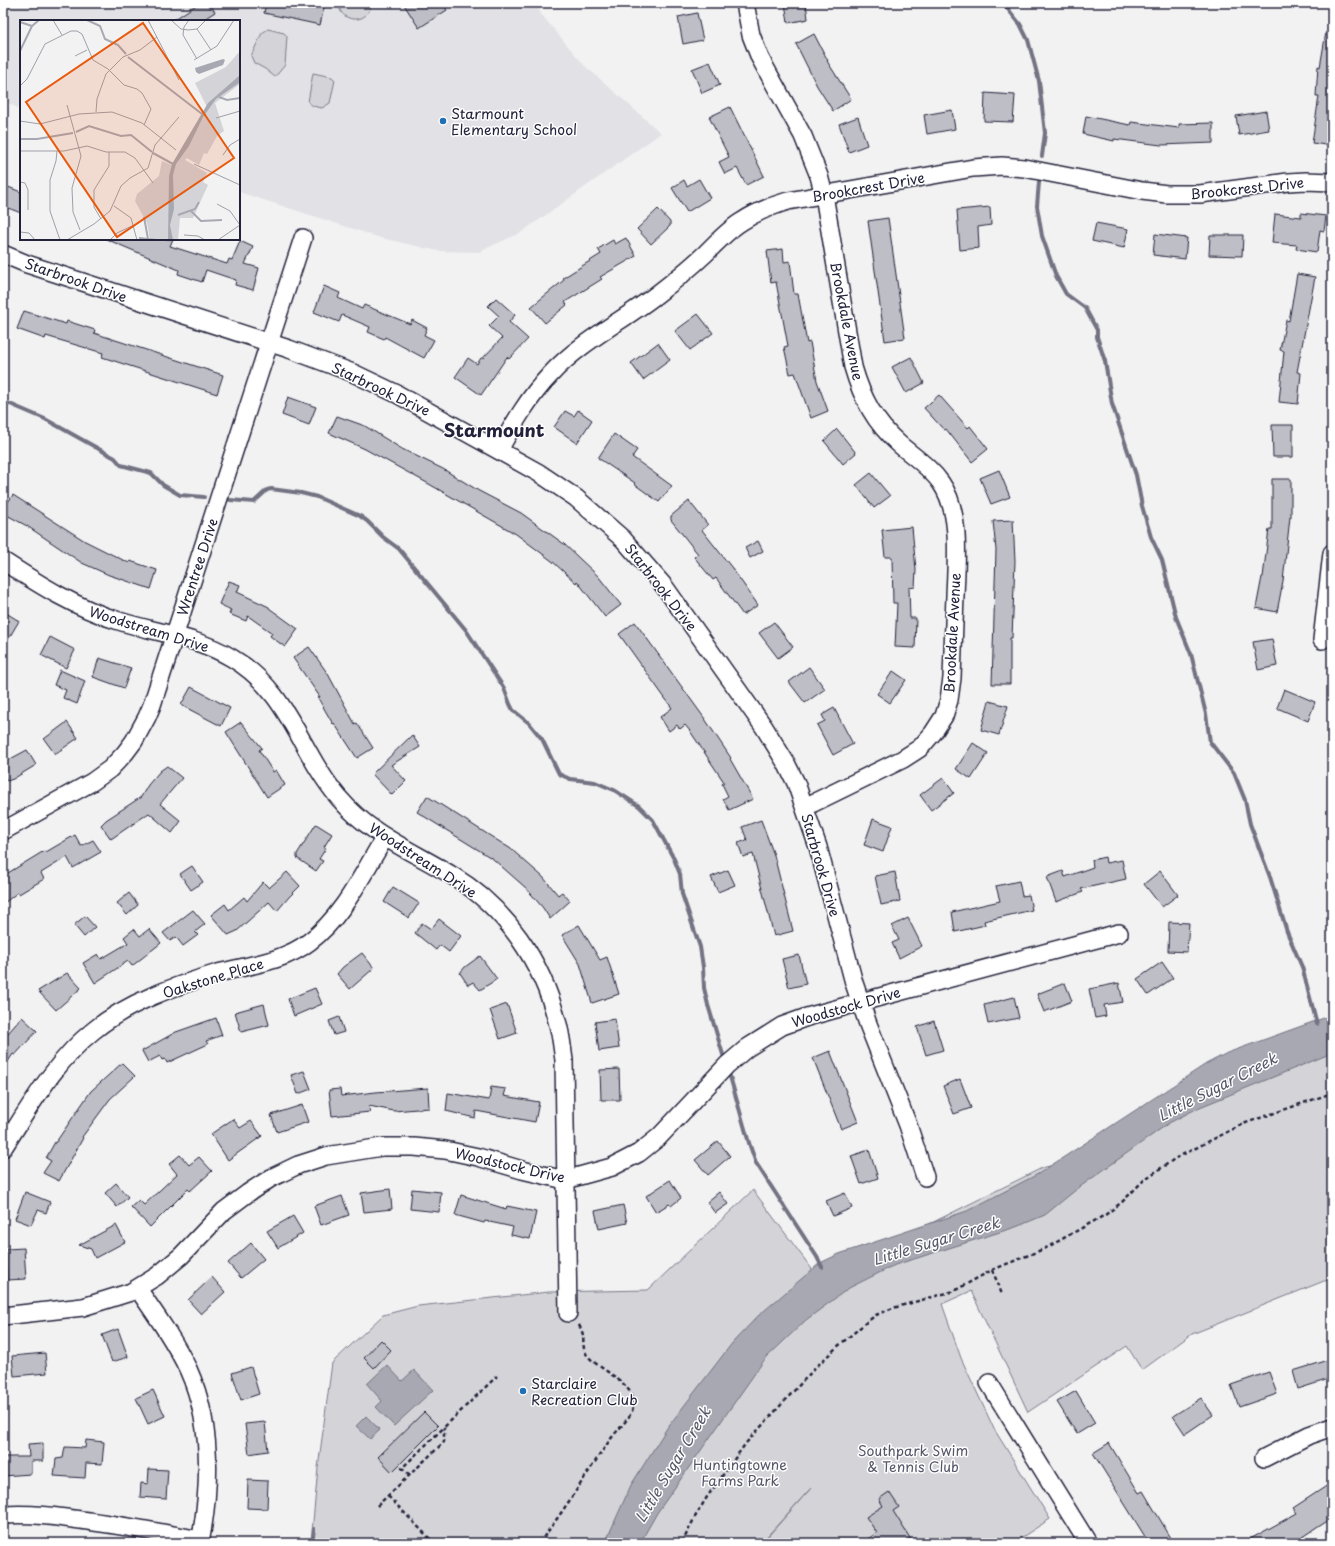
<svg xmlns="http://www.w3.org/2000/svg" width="1335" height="1546" font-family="'Playpen Sans',sans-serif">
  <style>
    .built { fill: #e2e2e6 }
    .green { fill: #d3d3d8; stroke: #7a7a8a }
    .water { fill: #a8a8b2; stroke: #727282 }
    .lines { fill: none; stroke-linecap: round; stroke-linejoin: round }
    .stream { stroke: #727282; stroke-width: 4 }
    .building { fill: #bebec6; stroke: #22223b }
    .street-casing { stroke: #22223b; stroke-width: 20 }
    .path { stroke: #22223b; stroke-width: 2.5; stroke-dasharray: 4 3; stroke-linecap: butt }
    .street { stroke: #fff; stroke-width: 17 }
    .poi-dot { fill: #1f6fb2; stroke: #fff; stroke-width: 1.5 }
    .labels { text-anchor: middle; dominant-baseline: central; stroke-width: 3; stroke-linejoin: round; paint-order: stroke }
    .poi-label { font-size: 14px; fill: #22223b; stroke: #fff; text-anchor: start }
    .street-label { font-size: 14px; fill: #22223b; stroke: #fff }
    .park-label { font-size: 14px; fill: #57576a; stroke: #fff }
    .water-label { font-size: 15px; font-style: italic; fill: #58586b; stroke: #fff }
    .district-label { font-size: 18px; font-weight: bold; fill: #22223b; stroke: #fff }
    .inset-river { fill: none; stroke: #a8a8b2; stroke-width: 2 }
    .inset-road { fill: none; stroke: #9f9fa9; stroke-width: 1 }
    .view { fill: #e8590c; fill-opacity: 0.15; stroke: #e8590c; stroke-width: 2 }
    .inset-edge { fill: none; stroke: #22223b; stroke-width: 2 }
  </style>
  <rect width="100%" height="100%" fill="#f2f2f3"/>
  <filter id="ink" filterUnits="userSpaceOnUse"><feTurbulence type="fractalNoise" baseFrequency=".025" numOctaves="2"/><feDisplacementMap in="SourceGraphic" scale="8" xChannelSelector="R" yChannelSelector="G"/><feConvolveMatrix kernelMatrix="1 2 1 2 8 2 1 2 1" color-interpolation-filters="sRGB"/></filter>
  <g filter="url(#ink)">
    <path class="built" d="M3,3H536L541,14L584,65L661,133L522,232L479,252L438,251L381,238L239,192V21H21V110L3,100Z"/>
    <g class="green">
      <path d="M339,3H371C370,26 338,23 339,3Z"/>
      <path d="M268,29L284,33L287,36L285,65L275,77L265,69L254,63L251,56L262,33Z"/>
      <path d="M313,73L332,77L335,80L330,103L322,108L313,106L308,102Z"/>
      <path d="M1332,1021V1280L1324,1281L1192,1334L1142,1370L1127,1346L1028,1412L971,1291L942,1304L961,1358L994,1429L1050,1519L1013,1543H762L811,1488L761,1543H311L318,1468L332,1363L383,1315L418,1306L549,1292L648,1290L753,1190L826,1288L861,1258L1042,1168L1084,1157Z"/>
    </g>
    <g class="water">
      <path d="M1332,1015V1053L1200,1107L1169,1123L1077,1189L1045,1215L1016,1227L895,1265L849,1288L806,1320L765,1359L657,1513L640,1543H605L631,1485L667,1428L733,1342L758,1316L820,1263L839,1254L967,1211L1038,1174L1206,1064L1227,1053Z"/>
      <path d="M387,1365L402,1381L414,1370L433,1390L394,1426L376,1407L382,1401L367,1384Z"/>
      <path d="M366,1416L380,1430L370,1439L356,1426Z"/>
    </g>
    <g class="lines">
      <g class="stream">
        <path d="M1003,3L1020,24L1028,40L1039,81L1045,133L1042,156"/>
        <path d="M1039,182L1037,206L1042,236L1056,276L1066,294L1085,308L1097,330V337L1105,361L1112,404L1136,475L1142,506L1151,537L1162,560L1176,617L1191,654L1206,714L1210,742L1234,773L1245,800L1250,824L1270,877L1287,932L1302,967L1317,1024"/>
        <path d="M3,401L45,419L115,458L121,465L151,473L163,485L180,495L204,497"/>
        <path d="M230,500L254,502L267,490L271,489L301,493L317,497L360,516L367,521L383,537L399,549L466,630L504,688L510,704L513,710L529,723L542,739L559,774L570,779L595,782L614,790L639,806L653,820L674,859L680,874L682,894L700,947L703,967L704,988L708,1005L724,1058"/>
        <path d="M729,1073L749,1143L756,1163L817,1257L822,1267"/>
        <path d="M312,1543L314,1529"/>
      </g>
    </g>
    <g class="building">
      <path d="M199,3H209L215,12L201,21H172Z"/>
      <path d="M266,3H325L320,25L264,13Z"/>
      <path d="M403,3H442L447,10L419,28Z"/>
      <path d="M785,3H806L808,19L788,23Z"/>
      <path d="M697,13L703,40L683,44L678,17Z"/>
      <path d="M1326,32H1332V146L1312,143L1319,96H1316L1318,66L1320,67Z"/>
      <path d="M814,34L828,61H827L851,99L833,111L817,86L796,44Z"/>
      <path d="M710,62L720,85L702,93L692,69Z"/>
      <path d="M985,93L1015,95L1013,122L984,121Z"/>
      <path d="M730,107L764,176L746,185L737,168L725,174L719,162L729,157L709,117Z"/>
      <path d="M952,110L955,129L927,134L924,115Z"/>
      <path d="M1266,111L1269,130L1239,135L1236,116Z"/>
      <path d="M1086,116L1130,125L1131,122L1179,128V124L1213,123V143L1161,145L1114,139V141L1083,134Z"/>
      <path d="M858,117L867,145L849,152L839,124Z"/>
      <path d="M699,179L710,198L687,212L672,188L684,180L687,186Z"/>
      <path d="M3,185L21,192V213L3,206Z"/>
      <path d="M990,207L991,225L978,227L979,248L960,250L957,210Z"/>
      <path d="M658,209L670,222V226L651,244L637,229Z"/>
      <path d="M1301,213L1326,216L1324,231L1320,230L1317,252L1296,249L1297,245L1272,243L1275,214L1301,217Z"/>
      <path d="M888,218L905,338L885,341L868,221Z"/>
      <path d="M1096,223L1128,229L1124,248L1092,241Z"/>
      <path d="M1155,234L1187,238L1185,259L1153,255Z"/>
      <path d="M1210,235H1243L1242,256L1209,255Z"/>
      <path d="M626,238L636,256L600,277L602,279L565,302L567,305L545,323L531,307L564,280L563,278L601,254L598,249L613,240L615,244Z"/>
      <path d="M106,239H173L170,246L227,264L229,259L232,260L240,241L253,247L245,264L259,268L253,290L235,285L236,280L206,270L202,282L178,274L179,270Z"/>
      <path d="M783,249L784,262L790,261L794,294H798L807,343L810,342L817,381L828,411L811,418L795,373L790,374L784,347L788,346L776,282L771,283L767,251Z"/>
      <path d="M1297,274L1315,277L1297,372L1301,373L1298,404L1279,402L1284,351L1280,350L1286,320L1289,321Z"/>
      <path d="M324,286L340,293L338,298L362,309L364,305L410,324L412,320L427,328L424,335L434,340L424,358L385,337L384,339L368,332L370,327L342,315L339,322L314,312Z"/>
      <path d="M496,298L515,315L509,322L528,339L509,359L507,357L481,395L455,377L468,358L477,364L481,358H483L502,338L489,326L499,316L488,306Z"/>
      <path d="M24,311L66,324L67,321L95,330L94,333L223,375L217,394L102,357L103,353L46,336L45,339L17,329Z"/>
      <path d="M698,314L713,333L690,350L675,331Z"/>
      <path d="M658,343L670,360L643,380L631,363Z"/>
      <path d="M911,357L924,383L906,393L892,367Z"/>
      <path d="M939,395L968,428L970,426L988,449L972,462L946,429L944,430L924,408Z"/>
      <path d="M288,397L316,407L309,425L282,415Z"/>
      <path d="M578,410L592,420L577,443L554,427L565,411L574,416Z"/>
      <path d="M337,416L365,426L402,449L443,469L479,491L521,513L564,544L598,576L621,605L605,617L577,581L576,583L552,561L516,534L429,484L365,449L329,433Z"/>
      <path d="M1272,425H1293V457H1273Z"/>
      <path d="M837,429L856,453L843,464L824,441Z"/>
      <path d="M614,434L637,450L632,457L672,486L659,502L634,484L635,483L598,458Z"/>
      <path d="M999,470L1010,497L991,504L980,478Z"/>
      <path d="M871,473L890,496L874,508L856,485Z"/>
      <path d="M1272,479H1291V517H1290L1283,581L1277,612L1256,608L1262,577H1263L1269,529H1272Z"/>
      <path d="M13,495L85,541L129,563L130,561L157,570L151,589L109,575L82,563L27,526L3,513V509Z"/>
      <path d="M689,501L708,525L702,530L732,568L758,605L743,615L716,578L713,580L694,557L698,554L671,520V516Z"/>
      <path d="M1013,520L1015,561L1012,638H1010V684H992L996,550L993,521Z"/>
      <path d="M912,527L916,570L915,587L909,588L910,618H916L915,648L895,647L897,603H893L892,557H885L882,530Z"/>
      <path d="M758,541L763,551L750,558L745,548Z"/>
      <path d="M229,581L240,585L237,592L269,607V608L298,629L285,647L270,636L272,633L248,616L246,621L229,614L231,610L219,604Z"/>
      <path d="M3,611L19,621L3,648Z"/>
      <path d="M635,622L705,719L731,758L730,759L753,799L729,810L723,799L728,796L722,784L724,782L690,731L685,725L680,729L677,725L669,731L660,717L672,708L619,634Z"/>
      <path d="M774,622L793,647L778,658L759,633Z"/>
      <path d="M50,637L75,650L66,668L41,655Z"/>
      <path d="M1272,639L1277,666L1258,670L1253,642Z"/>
      <path d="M309,647L328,674L355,724L357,723L373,748L357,758L334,723L333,724L318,698L320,697L293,658Z"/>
      <path d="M99,658L131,668L124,688L93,677Z"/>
      <path d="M809,667L825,689L805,703L789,682Z"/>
      <path d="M60,670L85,681L77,704L63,698L66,690L54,685Z"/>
      <path d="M893,671L906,680L890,703L877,694Z"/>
      <path d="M191,687L230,708L221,726L181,705Z"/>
      <path d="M1284,689L1315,702L1308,721L1277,708Z"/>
      <path d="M989,701L1008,706L999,735L981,730Z"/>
      <path d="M834,708L853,744L833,755L817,725L825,721L822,715Z"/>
      <path d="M67,722L78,738L55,754L44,739Z"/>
      <path d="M241,722L262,748L259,750L273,772L276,770L285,785L267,797L226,732Z"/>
      <path d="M412,735L420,747L391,765L406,781L392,795L372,774Z"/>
      <path d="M973,743L988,753L971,779L956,769Z"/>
      <path d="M27,750L36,765L13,779L7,781L3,775V763Z"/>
      <path d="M167,766L182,778L160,804L181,821L172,833L149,813L111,839L101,825L106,820L141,797L148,785L160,771Z"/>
      <path d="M943,778L954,793L931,810L920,795Z"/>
      <path d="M427,796L511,849L543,877L558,895L562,892L570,901L550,919L543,908L526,888L493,859L417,812Z"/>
      <path d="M873,819L892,826L883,852L864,845Z"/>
      <path d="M761,820L774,855L793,931L774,936L753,854L743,857L738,843L747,840L742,827Z"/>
      <path d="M316,824L332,834L324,847L326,848L319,859L323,861L316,871L297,858V854Z"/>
      <path d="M75,835L81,846L93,840L101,852L73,868L67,857L41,873L44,879L19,894L18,892L3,904V876L44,851L46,852Z"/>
      <path d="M1105,857L1106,863L1122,860L1126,879L1081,889L1083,892L1056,902L1047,877L1063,871L1065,877L1093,867L1092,860Z"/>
      <path d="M192,866L203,882L191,890L180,874Z"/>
      <path d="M728,870L735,885L718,892L711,877Z"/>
      <path d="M1160,871L1178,895L1162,907L1144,884Z"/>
      <path d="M287,872L300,886L289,897L277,911L269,902L237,931L228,935L211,915L225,904L229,910L244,897L247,901L263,882L269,888Z"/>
      <path d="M895,872L900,901L881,905L875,876Z"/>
      <path d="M1019,881L1022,896L1029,895L1032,910L984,921L985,925L955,932L952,912L1000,901L996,886Z"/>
      <path d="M393,887L419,903L409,918L384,902Z"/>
      <path d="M129,893L138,905L127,915L117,903Z"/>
      <path d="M193,910L205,924L195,932L198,935L183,946L176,937L170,941L163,933Z"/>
      <path d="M85,916L95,927L84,937L74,925Z"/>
      <path d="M908,918L922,946L899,958L892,943L899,940L892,926Z"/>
      <path d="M439,919L461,936L449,952L440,945L436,950L415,933L422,923L431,929Z"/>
      <path d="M1169,922L1189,923L1187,952L1168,951Z"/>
      <path d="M579,925L600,960L607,957L619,994L592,1003L580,964L562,935Z"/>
      <path d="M134,929L140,936L149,929L161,943L132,966L128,961L95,983L83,963L98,954L101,959L128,943L124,937Z"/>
      <path d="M362,953L374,968L350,989L337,974L343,967Z"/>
      <path d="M799,955L806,984L789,988L782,959Z"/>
      <path d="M480,956L497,979L480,990L473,982L468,985L460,973L465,967Z"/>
      <path d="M1162,962L1173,978L1148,995L1137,979Z"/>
      <path d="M67,973L81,988L56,1010L38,991Z"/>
      <path d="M1065,983L1072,1001L1044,1012L1037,994Z"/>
      <path d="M1119,983L1123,1002L1104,1005L1106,1016L1095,1018L1089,989Z"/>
      <path d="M315,988L322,1004L294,1016L288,999Z"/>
      <path d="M1014,997L1019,1018L988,1024L984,1005Z"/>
      <path d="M264,1004L269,1025L241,1032L235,1012Z"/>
      <path d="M507,1004L517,1033L500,1039L490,1010Z"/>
      <path d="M22,1017L37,1031L15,1055L13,1054L3,1069V1039Z"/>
      <path d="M339,1017L344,1032L334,1035L329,1021Z"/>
      <path d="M216,1018L222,1035L206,1041L208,1044L167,1063L165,1059L162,1060L160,1056L148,1062L142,1051L176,1032Z"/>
      <path d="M615,1019L619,1048L599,1051L595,1022Z"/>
      <path d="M934,1021L943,1050L926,1055L917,1027Z"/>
      <path d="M830,1051L858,1122L841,1129L813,1058Z"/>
      <path d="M122,1063L135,1076L110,1099L82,1137L83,1138L59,1181L43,1173L51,1161L46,1158L55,1142H56L91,1091Z"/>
      <path d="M619,1069L620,1100H601L600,1070Z"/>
      <path d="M304,1071L311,1089L298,1094L291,1075Z"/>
      <path d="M960,1079L971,1108L954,1114L943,1086Z"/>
      <path d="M491,1087L506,1089L504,1096L539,1102L535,1122L476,1111L475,1118L446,1111L448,1093L489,1100Z"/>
      <path d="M428,1088L429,1108L394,1111L369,1106L370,1112L332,1116L329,1090L340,1089L341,1096L376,1092Z"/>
      <path d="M302,1105L308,1122L277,1132L271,1115Z"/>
      <path d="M233,1119L240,1128L251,1121L262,1136L228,1160L211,1134Z"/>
      <path d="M718,1141L730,1156L708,1175L695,1160Z"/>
      <path d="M869,1150L878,1178L861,1184L851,1156Z"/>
      <path d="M180,1155L189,1165L199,1157L212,1171L190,1191L188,1189L150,1227L131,1207L139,1200L144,1205L177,1174L169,1164Z"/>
      <path d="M670,1180L681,1198L671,1206L669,1204L656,1212L646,1196Z"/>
      <path d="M116,1183L128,1197L117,1207L105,1193Z"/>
      <path d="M390,1189L392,1209L364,1212L361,1193Z"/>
      <path d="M412,1189L441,1192L439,1212L410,1209Z"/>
      <path d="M25,1192L50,1202L46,1213L38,1210L31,1225L15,1219Z"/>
      <path d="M719,1192L728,1204L715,1213L707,1202Z"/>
      <path d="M845,1193L852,1208L833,1216L826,1201Z"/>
      <path d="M461,1195L506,1209L507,1206L536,1212L530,1239L511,1235L513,1227L485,1221L484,1223L455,1215Z"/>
      <path d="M342,1196L349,1215L321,1225L314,1206Z"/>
      <path d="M623,1205L627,1223L599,1229L595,1211Z"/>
      <path d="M293,1216L303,1233L278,1248L267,1231Z"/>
      <path d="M116,1225L125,1242L95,1258L91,1249L79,1245Z"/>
      <path d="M251,1243L264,1259L241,1278L228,1263Z"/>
      <path d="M24,1248L26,1279L7,1280L6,1249Z"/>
      <path d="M212,1277L225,1292L201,1314L188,1300Z"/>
      <path d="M118,1329L128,1357L112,1362L102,1335Z"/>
      <path d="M381,1340L391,1350L374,1368L364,1358Z"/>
      <path d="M45,1353L47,1373L14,1376L12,1356Z"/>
      <path d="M1332,1359V1378L1298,1389L1293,1371Z"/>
      <path d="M251,1367L259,1394L241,1400L232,1373Z"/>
      <path d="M1269,1372L1277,1394L1239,1407L1231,1385Z"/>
      <path d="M153,1390L165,1416L148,1424L136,1398Z"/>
      <path d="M1076,1391L1095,1423L1077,1434L1057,1402Z"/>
      <path d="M1201,1398L1213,1415L1185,1434L1173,1416Z"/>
      <path d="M424,1412L438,1426L392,1472L378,1457Z"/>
      <path d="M265,1422L268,1451L249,1454L245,1424Z"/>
      <path d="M86,1440L104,1442L102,1464L86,1463L85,1478L54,1476L56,1459L63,1458L65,1447L85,1448Z"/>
      <path d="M43,1443V1461H31V1474L3,1476V1457H29L28,1444Z"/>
      <path d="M1109,1443L1139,1493L1143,1491L1174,1543H1149L1093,1453Z"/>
      <path d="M149,1469L168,1470L166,1499L140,1497L141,1483L148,1484Z"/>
      <path d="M248,1480L268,1481L267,1509L247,1508Z"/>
      <path d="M1328,1485L1332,1491V1518L1294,1543H1243L1297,1513L1293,1508Z"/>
      <path d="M889,1492L899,1507L893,1511L913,1543H861L877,1533L866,1517L883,1506L879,1499Z"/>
    </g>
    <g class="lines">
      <g class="street-casing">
        <g id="street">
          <path d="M745,3L751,35L760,58L803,136L819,176L824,195L853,367C862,398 875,423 899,444C914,457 930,467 941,483C962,513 956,562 955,596C954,623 953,650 952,678L949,700L944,716L933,733L920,748L903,759L805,807"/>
          <path d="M3,254L27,264L289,349L353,373L397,394L539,473L576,498L623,539L664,586L764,727L786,763L796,783L818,847L854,983L868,1024L908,1125L925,1177"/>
          <path d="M499,450C514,423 529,397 550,375C580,342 621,322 656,295C673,282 690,268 705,254C716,243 728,230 741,222C756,212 771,206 788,201L973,168L1002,166L1024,168L1142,191L1167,194H1200L1288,182L1306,181L1332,182"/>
          <path d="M3,561C40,585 76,608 119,621C157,633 197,637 232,658C290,692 299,751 339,798C371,836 413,851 453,876C506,908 542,962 557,1021C561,1033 562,1047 564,1060L568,1313"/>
          <path d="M1322,640L1332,553"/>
          <path d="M3,831L92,782L110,769L125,753L134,741L147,717L152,705L303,238"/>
          <path d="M3,1148C30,1107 54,1062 93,1031C128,1002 175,986 218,973C249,965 283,962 309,942C343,917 363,873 385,837"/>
          <path d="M138,1289C156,1315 174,1340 188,1369C213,1424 211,1485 200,1543"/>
          <path d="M3,1316L83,1307L131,1292L157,1276L181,1256L224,1211L248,1193L271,1178L298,1165L326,1156L382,1147H414L445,1150L478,1157L522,1170L565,1180L612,1167L639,1153L659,1137L727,1065L747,1048L782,1026L807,1017L861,1002L1119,933"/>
          <path d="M989,1383L1088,1543"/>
          <path d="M1264,1458L1309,1435L1332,1427"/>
          <path d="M3,1515C32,1513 60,1517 88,1521C126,1526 163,1533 200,1540"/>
        </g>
      </g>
      <g class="path">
        <path d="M992,1270L999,1286L1002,1295"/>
        <path d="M410,1475L402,1468L497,1376"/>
        <path d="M388,1496L434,1543"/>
        <path d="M377,1506L444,1442V1427"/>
        <path d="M539,1543C565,1510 586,1474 610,1440C617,1430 627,1422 632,1411C634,1406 633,1401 632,1396C625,1378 599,1370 587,1355C582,1348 584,1342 583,1335C582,1331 580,1327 578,1323"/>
        <path d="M682,1543L695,1517L707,1497L746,1443L815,1368L837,1347L868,1321L876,1315L893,1308L954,1291L992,1270L1046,1248L1105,1215L1122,1202L1145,1179L1176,1158L1243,1124L1332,1093"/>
      </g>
      <use href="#street" class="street"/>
    </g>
  </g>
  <g class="poi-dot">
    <circle cx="443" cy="121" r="4"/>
    <circle cx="523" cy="1391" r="4"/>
  </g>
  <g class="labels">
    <g class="poi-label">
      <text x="451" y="113">Starmount<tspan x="451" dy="16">Elementary School</tspan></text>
      <text x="531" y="1383">Starclaire<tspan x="531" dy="16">Recreation Club</tspan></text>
    </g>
    <g class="street-label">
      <text transform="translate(868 187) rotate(-10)">Brookcrest Drive</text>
      <text transform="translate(1247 188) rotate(-6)">Brookcrest Drive</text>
      <text transform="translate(76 280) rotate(19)">Starbrook Drive</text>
      <text transform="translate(847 321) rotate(79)">Brookdale Avenue</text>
      <text transform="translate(381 389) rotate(25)">Starbrook Drive</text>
      <text transform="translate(197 567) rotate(-72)">Wrentree Drive</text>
      <text transform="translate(661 587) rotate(52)">Starbrook Drive</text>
      <text transform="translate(149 629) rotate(17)">Woodstream Drive</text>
      <text transform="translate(952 633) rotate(-87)">Brookdale Avenue</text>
      <text transform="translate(423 860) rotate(33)">Woodstream Drive</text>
      <text transform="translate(821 865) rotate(74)">Starbrook Drive</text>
      <text transform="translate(213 978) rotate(-17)">Oakstone Place</text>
      <text transform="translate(846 1007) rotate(-16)">Woodstock Drive</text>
      <text transform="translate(510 1165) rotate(13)">Woodstock Drive</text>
    </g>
    <g class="park-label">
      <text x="913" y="1450">Southpark Swim<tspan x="913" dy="16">&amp; Tennis Club</tspan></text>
      <text x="740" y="1464">Huntingtowne<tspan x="740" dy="16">Farms Park</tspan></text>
    </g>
    <g class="water-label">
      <text transform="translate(1217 1086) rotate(-27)">Little Sugar Creek</text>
      <text transform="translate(936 1240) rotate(-17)">Little Sugar Creek</text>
      <text transform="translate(672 1464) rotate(-59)">Little Sugar Creek</text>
    </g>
    <g class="district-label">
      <text x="494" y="429">Starmount</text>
    </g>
  </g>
  <g transform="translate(20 20)">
    <rect width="220" height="220" fill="#f2f2f3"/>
    <path d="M220,31V64L195,83L204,111L197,116L187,134L184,133L179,145L167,138L165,140L187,153L183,162L188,165L173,198H160L158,220H130L127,203L115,181L117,174L139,156L142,141L154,146L187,87L175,63L206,47Z" fill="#d3d3d8"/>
    <path d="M203,39L205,40L203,45L179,54L176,52L175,48ZM220,55L219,63L196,79L183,97L169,126L156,144L153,155L154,189L150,205L153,220H148L149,156L152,144L188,83Z" fill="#a8a8b2"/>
    <path class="inset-river" d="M67,0L80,6L85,19L98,25L106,34M0,2L12,6L19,0M0,31L12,6M108,37L182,94M199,77L207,80L220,78M56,112L69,106L101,116L111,115L132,132M0,119H17L53,113M133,133L153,144M171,191L181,201L202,200M158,195L175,189L179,182M124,197L128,219M119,218L137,220"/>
    <path class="inset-road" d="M33,0L42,15M128,0L159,60M151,0L161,9L168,10L177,9L186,0M169,0L164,7L163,15L177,39M177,9L191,30M55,36L67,30M174,40L197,26L214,0M0,66L7,59L25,24L51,11H57L62,14L73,40L88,49L104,65L117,69L122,73L131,89L124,105M47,85L61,136L52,168L53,192L60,210M76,92L77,79L86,54L103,37L120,30L137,17M196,98L220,91M0,101L20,104L59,94L92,92L122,103L156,130M0,131H44L67,126L86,132H105L115,138L133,163M37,131L36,141L30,160V191L40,220M203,135L210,125L220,119M174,144L220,165M0,162L5,163L8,170V190M197,184L210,191L220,205M94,186L111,198L117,220M81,199L74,187V170L89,146V132M0,212L9,213L15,220M164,215L178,216L185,220M47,220L74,204L90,191L101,166L110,158L128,148L135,125L159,97M90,220L97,213L114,205M198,220L220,205"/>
    <path class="view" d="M123,3L214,138L97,217L6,82Z"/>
    <rect width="220" height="220" class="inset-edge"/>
  </g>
  <rect width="1335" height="1546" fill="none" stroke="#fff" stroke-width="16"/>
  <rect x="8" y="8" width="1319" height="1530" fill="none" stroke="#22223b" stroke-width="1.5" filter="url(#ink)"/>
</svg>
